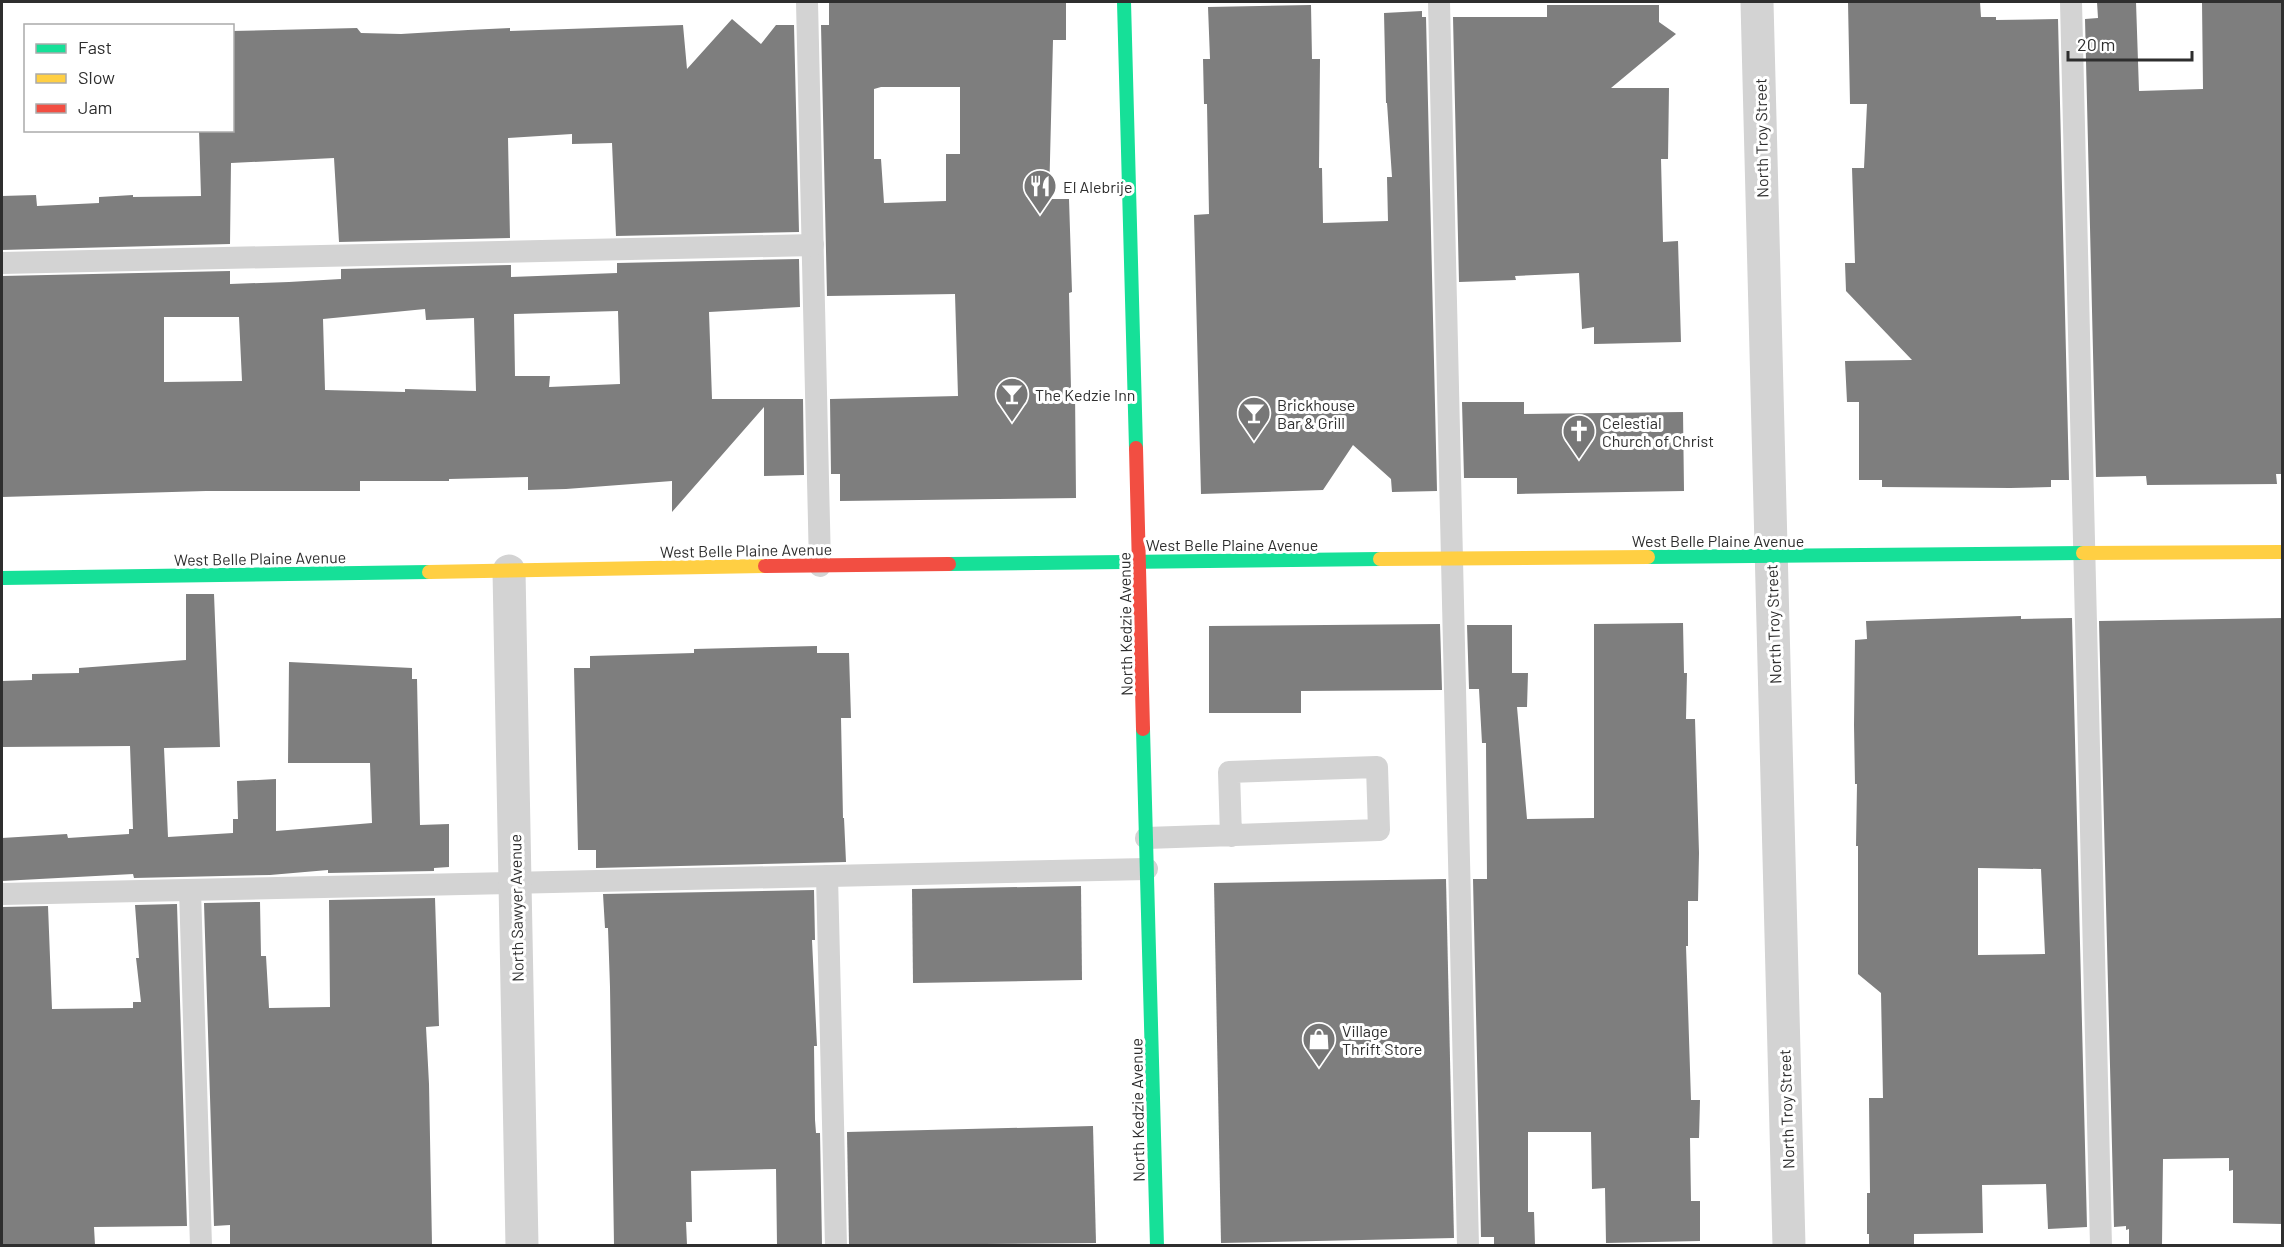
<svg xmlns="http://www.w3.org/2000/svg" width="2284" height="1247" font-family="Barlow,sans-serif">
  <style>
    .building { fill: #7e7e7e; fill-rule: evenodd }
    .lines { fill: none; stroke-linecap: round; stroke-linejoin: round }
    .lane { stroke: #d3d3d3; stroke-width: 22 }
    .street { stroke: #d3d3d3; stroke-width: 33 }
    .fast { stroke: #16e098; stroke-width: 14 }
    .slow { stroke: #ffcf43; stroke-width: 14 }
    .jam { stroke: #f24e42; stroke-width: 14 }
    .labels { text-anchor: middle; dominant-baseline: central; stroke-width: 6; stroke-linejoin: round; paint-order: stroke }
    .street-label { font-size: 16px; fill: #2e2e2e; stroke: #fff }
    .poi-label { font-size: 16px; fill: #2e2e2e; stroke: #fff; text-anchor: start }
  </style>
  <rect width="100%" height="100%" fill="#fff"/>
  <g class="building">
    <path d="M829,2H1066V40H1053L1049,199H1069L1072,292L1069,293L1071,390H1075L1076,498L840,501V474H831L830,399L958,396L955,294L827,296L821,25H829ZM881,87H960V154H946V201L884,203L881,159H874V89Z"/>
    <path d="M1848,2H1980L1981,17H1996V20L2058,19L2069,480H2051V487L2010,488L1882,487V480H1859V402H1847L1845,361L1912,360L1846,291L1845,263H1855L1852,168H1864L1867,104H1850Z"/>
    <path d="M2097,2H2136L2139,91L2203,89L2202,2H2283V474H2276L2277,484L2147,485L2146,476L2096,477L2085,19L2098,18Z"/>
    <path d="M1311,5L1312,59H1320L1319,168H1322L1323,223L1388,221L1387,177H1392L1387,103H1386L1384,13L1422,11V17H1426L1437,491L1392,492L1391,479L1353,445L1323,490L1201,494L1194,215L1209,214L1207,104H1204L1203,59H1210L1208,7Z"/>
    <path d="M1547,5H1659V22L1676,34L1611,88H1669L1668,159H1661L1663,242L1678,241L1681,342L1594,344V327L1582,329L1579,273L1515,276L1516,280L1459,282L1453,17H1547Z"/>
    <path d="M732,19L761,44L776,25H794L799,232L616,236L612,143L572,144V134L508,138L510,238L339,242L334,158L231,163L230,244L2,250V196L36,195L37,206L99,203V197L133,195V197L201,196L199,130H232V31L357,28L361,33L401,34L468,30L510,28V31L683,25L687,69Z"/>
    <path d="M799,259L800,307L709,312L712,399H803L804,475L764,476V407L672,512V481L566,489L528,490V477L449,479V481H360V491H206L2,497V276L230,271V284L289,282L341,279V269L511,265V277L617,273V263ZM425,309L426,320L474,318L476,391L405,389V392L325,390L323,319ZM618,311L620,384L549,387L550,376H515L514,314ZM164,317H239L242,381L164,382Z"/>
    <path d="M1462,402H1524V414L1683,412L1684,491L1517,494V478H1464Z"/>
    <path d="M186,594H214L220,747L164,748L168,837L233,833V819H238L237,781L276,779V831L372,823L370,763H288L289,662L412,668V679H417L420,825L449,824V867L434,868V871L328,873V870L270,875L134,878L133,874L2,881V838L67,834L68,838L129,834V829H133L130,746L2,747V681L32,680V674L79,673V668L186,660Z"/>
    <path d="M2021,616V619L2072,618L2087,1227L2048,1229L2046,1184L1982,1185L1983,1233L1914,1234V1245H1869V1234H1867V1193H1870L1869,1098H1883L1881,993L1858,974V846H1856L1857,784H1855L1854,725L1855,640L1867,639L1866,621ZM1978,868L2041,869L2045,954L1978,955Z"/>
    <path d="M2283,618V1224L2233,1223V1170L2229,1171V1158L2163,1159L2162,1245H2129V1229L2126,1230V1226L2114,1227L2099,621Z"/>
    <path d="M1683,623L1684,673H1687L1686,719H1695L1699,853L1698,901H1688V946H1686L1691,1100H1700L1699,1138H1690L1691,1201H1700V1241L1606,1243L1605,1188L1592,1189L1591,1132H1528V1212H1534L1535,1245H1494V1237H1481L1473,879H1487L1486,743H1482L1479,689H1469L1467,625H1512V673H1528L1527,707H1517L1527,819L1594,818V624Z"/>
    <path d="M1440,624L1442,690L1301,691V713H1209V626Z"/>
    <path d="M817,646V653H849L851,718H841L843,818H844L846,862L596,868V850H578L574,668H590V656L694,653V649Z"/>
    <path d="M1446,879L1454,1238L1221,1243L1214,883Z"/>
    <path d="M1081,886L1082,980L913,983L912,889Z"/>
    <path d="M814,890L815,940H812L817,1046H814L815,1120L816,1133H820L822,1245H777L776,1169L691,1171L692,1222H686L687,1245H614L610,987L608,928H605L603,894Z"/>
    <path d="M435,898L439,1026L426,1027L429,1084L432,1245H230V1225L214,1226L204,903L260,902L261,956H266L269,1008L330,1007L329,900Z"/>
    <path d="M177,904L187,1226L94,1227L95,1245H2V907L48,906L52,1009L133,1008V1002H141L136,958H139L135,905Z"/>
    <path d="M1093,1126L1096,1243L849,1245L847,1132Z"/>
  </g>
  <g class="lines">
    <g class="lane">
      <path d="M807,2L820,566"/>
      <path d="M1439,2L1468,1246"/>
      <path d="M2071,2L2101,1246"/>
      <path d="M2,263L813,245"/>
      <path d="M1146,838L1379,830L1377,767L1229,772L1231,836"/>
      <path d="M827,876L836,1246"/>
      <path d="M190,890L201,1246"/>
      <path d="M2,894L1147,869"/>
    </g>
    <g class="street">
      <path d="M1757,2L1789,1246"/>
      <path d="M509,571L522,1246"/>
    </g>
    <g class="fast">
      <path d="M1124,2L1136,448"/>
      <path d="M1648,557L2083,553"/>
      <path d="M949,564L1380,559"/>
      <path d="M2,578L429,572"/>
      <path d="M1143,729L1157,1246"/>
    </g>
    <g class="slow">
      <path d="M2083,553L2282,552"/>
      <path d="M1380,559L1648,557"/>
      <path d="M429,572L765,566"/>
    </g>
    <g class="jam">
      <path d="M1136,448L1143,729"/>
      <path d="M765,566L949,564"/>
    </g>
  </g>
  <defs>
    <g id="restaurant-pin" transform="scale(1.725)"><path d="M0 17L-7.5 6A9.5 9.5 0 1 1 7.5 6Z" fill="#777" stroke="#fff"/><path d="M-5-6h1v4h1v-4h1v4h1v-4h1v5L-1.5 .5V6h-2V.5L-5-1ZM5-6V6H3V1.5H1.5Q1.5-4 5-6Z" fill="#fff"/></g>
    <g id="bar-pin" transform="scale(1.725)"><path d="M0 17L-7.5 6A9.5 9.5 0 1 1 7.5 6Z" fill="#777" stroke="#fff"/><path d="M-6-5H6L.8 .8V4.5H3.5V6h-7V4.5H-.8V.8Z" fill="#fff"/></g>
    <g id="church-pin" transform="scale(1.725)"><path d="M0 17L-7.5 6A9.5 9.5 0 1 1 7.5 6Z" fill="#777" stroke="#fff"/><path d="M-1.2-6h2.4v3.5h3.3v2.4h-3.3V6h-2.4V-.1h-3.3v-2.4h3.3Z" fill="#fff"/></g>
    <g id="shop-pin" transform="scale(1.725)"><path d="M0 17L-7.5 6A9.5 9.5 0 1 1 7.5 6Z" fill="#777" stroke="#fff"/><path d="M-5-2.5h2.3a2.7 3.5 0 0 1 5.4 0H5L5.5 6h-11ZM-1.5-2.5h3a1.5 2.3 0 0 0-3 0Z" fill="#fff"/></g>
  </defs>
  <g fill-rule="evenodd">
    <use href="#restaurant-pin" x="1040" y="186"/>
    <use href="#bar-pin" x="1012" y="394"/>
    <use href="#bar-pin" x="1254" y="413"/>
    <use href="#church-pin" x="1579" y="431"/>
    <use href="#shop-pin" x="1319" y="1039"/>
  </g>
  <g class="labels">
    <g class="street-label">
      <text transform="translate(1761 138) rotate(-91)">North Troy Street</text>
      <text x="1718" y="540">West Belle Plaine Avenue</text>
      <text x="1232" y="544">West Belle Plaine Avenue</text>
      <text transform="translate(746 550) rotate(-1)">West Belle Plaine Avenue</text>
      <text transform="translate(260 558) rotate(-1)">West Belle Plaine Avenue</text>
      <text transform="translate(1125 624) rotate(-91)">North Kedzie Avenue</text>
      <text transform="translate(1773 624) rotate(-92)">North Troy Street</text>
      <text transform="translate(516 908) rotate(-91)">North Sawyer Avenue</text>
      <text transform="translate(1786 1109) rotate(-92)">North Troy Street</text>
      <text transform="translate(1137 1110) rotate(-91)">North Kedzie Avenue</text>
    </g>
    <g class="poi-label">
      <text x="1063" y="186">El Alebrije</text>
      <text x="1035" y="394">The Kedzie Inn</text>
      <text x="1277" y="404">Brickhouse<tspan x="1277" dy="18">Bar &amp; Grill</tspan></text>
      <text x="1602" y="422">Celestial<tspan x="1602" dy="18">Church of Christ</tspan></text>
      <text x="1342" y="1030">Village<tspan x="1342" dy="18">Thrift Store</tspan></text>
    </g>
  </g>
  <rect width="2284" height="1247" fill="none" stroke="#2e2e2e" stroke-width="6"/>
  <rect x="24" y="24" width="210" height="108" fill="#ffffff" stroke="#ababab" stroke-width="1.5"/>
  <rect x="36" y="44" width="30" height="9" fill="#16e098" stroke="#ababab" stroke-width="1.5"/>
  <text x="78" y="54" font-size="18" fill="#2e2e2e">Fast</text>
  <rect x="36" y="74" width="30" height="9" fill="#ffcf43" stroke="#ababab" stroke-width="1.5"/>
  <text x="78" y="84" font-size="18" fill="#2e2e2e">Slow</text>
  <rect x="36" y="104" width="30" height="9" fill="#f24e42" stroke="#ababab" stroke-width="1.5"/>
  <text x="78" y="114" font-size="18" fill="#2e2e2e">Jam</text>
  <path d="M2068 51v9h124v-9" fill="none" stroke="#2e2e2e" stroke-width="3"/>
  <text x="2077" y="51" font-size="18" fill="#2e2e2e" stroke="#ffffff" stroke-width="4.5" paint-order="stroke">20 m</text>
</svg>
